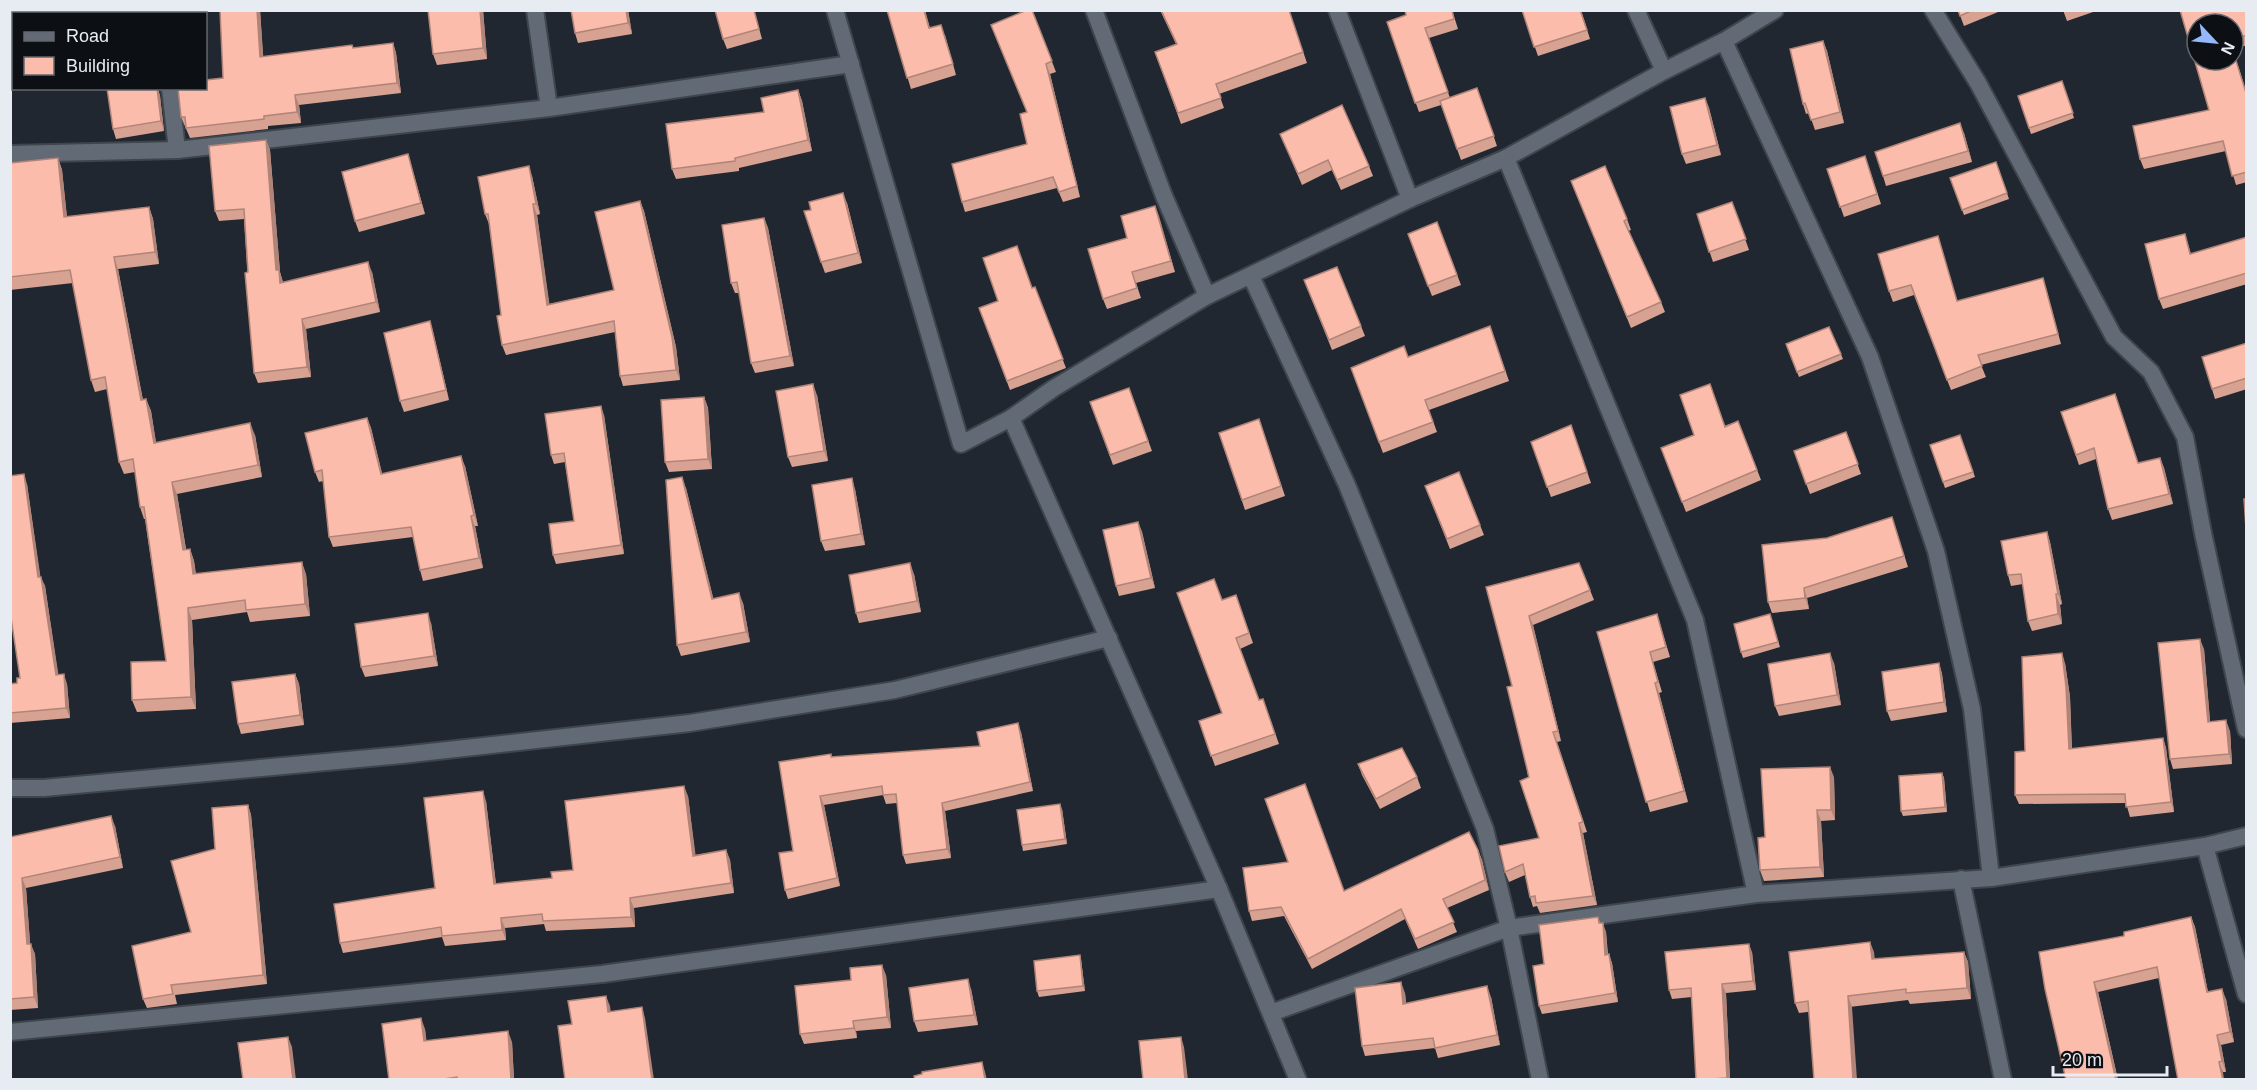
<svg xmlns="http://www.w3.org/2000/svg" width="2257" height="1090" font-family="Arial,sans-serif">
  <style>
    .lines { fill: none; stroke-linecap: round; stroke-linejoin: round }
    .minor-casing { stroke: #3e454c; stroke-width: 20 }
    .minor { stroke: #626a75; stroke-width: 16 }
    .wall { fill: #d8a293; fill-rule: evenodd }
    .shaded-wall { fill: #b08478 }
    .building { fill: #fbbcab; stroke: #b08478; stroke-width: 1.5 }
  </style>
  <rect width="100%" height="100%" fill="#202730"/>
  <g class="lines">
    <g class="minor-casing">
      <g id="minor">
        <path d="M162,10V14"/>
        <path d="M535,10L549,108"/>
        <path d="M835,10L961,444L1011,418L1054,388L1207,296L1410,199L1506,158L1664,71L1724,41L1775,10"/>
        <path d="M1094,10L1164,196L1207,296"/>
        <path d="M1337,10L1410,199"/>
        <path d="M1636,10L1664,71"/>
        <path d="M1933,10L1978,83L2114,337L2151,372L2185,437L2203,533L2246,729"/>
        <path d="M1724,41L1870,357L1936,551L1972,709L1991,878"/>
        <path d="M170,88L177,150"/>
        <path d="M10,154L177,150L549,108L851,64"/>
        <path d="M1506,158L1695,620L1756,894"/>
        <path d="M1251,276L1347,485L1485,829L1509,928L1540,1080"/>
        <path d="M1011,418L1219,889L1298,1080"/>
        <path d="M10,788H44L402,755L690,723L895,690L1109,638"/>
        <path d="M2205,846L2246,994"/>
        <path d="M1961,879L2003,1080"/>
        <path d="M1271,1013L1509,928L1756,894L1991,878L2205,846L2246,836"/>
        <path d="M10,1032L602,974L1219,889"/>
      </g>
    </g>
    <use href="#minor" class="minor"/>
  </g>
  <g class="wall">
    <path d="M260,10L263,57L352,45L353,48L393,43L396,53L401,93L299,105L301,123L268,126V129L190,138L181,117L223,78Z"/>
    <path d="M483,10L487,59L437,65L433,54Z"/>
    <path d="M628,10L632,34L578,43L575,33Z"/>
    <path d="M754,10L762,39L727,49L723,39Z"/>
    <path d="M887,10H925L930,28L945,35L956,75L911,89Z"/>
    <path d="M1032,10L1056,72L1050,74L1080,197L1063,202L1057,188L965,212L962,202L1027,144L1026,112Z"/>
    <path d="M1160,10H1289L1307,63L1219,94L1224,108L1181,124L1155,52L1176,44Z"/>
    <path d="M1405,10H1452L1458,29L1429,38L1450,98L1477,88L1497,146L1461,160L1441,105L1419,112L1387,22L1406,15Z"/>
    <path d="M1522,10H1581L1590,39L1538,56Z"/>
    <path d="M1958,10H2003L1964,26Z"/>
    <path d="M2063,10H2099L2067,21Z"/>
    <path d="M2180,10H2247V45L2233,50L2247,94V182L2236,185L2226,151L2144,169L2140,159L2209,110ZM2233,24V60H2197Z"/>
    <rect x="10" y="24" width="4" height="55"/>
    <path d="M1823,41L1827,51L1844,123L1815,130L1809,113L1806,114L1803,104Z"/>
    <path d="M2062,81L2074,118L2031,134L2018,96Z"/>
    <path d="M107,88H158L160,96L164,131L116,139L113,129Z"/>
    <path d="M798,90L802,101L812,151L739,168V171L676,179L672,169Z"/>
    <path d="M1705,98L1709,108L1721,155L1686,164L1682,154Z"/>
    <path d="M1964,133L1972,162L1886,186L1883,176Z"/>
    <path d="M1280,134L1369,166L1373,176L1341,190L1332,170L1302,185Z"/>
    <path d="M266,140L270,150L280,272L283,282L372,272L380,312L306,329L311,377L258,383L254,373L244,219L219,221L215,211Z"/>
    <path d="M408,154L425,214L359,232L355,221Z"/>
    <path d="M1865,156L1881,204L1844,217L1827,169Z"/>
    <path d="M58,158L62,170L67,217L149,207L153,219L159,264L118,269L143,400L146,399L151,411L156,443L255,435L262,477L177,494L186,549H190L194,561L196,574H306L310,616L250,622L247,612L192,620L196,709L137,712L132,700L166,661L145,519H144L140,507L135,472L124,474L119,462L107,389L95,392L91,380L73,283L10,290V163Z"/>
    <path d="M1996,162L2009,199L1964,215L1950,178Z"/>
    <path d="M532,176L540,214L537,215L549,304L614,290L640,201L644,211L676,347L680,380L623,386L620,376L615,332L506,355L502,345L501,315L489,224L485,214Z"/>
    <path d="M1571,181L1627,219L1631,230L1628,231L1661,302L1665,312L1631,328Z"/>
    <path d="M1732,202L1749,250L1713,262L1697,214Z"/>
    <path d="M847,203L862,263L825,273L821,262Z"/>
    <path d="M1155,206L1175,272L1136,283L1141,298L1107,309L1103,299L1127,238Z"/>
    <path d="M764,218L768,228L794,366L755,373L751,363L739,293H735L731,283Z"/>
    <path d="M1437,222L1461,285L1432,296L1408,234Z"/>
    <path d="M2185,234L2191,254L2247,237V284L2163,309L2159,299Z"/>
    <path d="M1938,236L1957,301L2046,288L2061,344L1981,365L1986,377L1951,390L1914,295L1893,302L1889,291Z"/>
    <path d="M1304,280L1361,326L1365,336L1332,350Z"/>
    <path d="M1035,287L1066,368L1010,390L979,308Z"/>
    <path d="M430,321L433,332L449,400L404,412L400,401Z"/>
    <path d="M1490,326L1509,381L1429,410L1437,432L1383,453L1351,368L1408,357Z"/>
    <path d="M1829,327L1843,359L1799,377L1786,344Z"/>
    <path d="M2247,343V389L2215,399L2212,389Z"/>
    <path d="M1129,388L1152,451L1113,465L1090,402Z"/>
    <path d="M817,395L828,461L792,467L788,457Z"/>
    <path d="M704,397L708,408L712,469L669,472L665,462Z"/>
    <path d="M2061,412L2139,463L2160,458L2164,468L2173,504L2112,520L2108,509L2096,459L2079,465Z"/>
    <path d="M604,415L624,554L556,564L553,555L574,521L565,462L554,464L551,455Z"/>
    <path d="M367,418L371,428L382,474L465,466L478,526H475L483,568L423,581L420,570L413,537L333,547L329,537L323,481L319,482L315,472Z"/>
    <path d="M1259,419L1285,496L1245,510L1219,433Z"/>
    <path d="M1738,421L1761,480L1686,512L1661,448Z"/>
    <path d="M1571,425L1591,483L1551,497L1531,442Z"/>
    <path d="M1846,432L1861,474L1810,494L1794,451Z"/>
    <path d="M1960,435L1975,477L1945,488L1930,445Z"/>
    <path d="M27,484L40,577L45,586L58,675L67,684L70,718L10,723V684L17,683L20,678Z"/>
    <path d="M686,488L713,598L743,603L750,642L681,656L677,645Z"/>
    <path d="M855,489L865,545L825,551L821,541Z"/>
    <path d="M1429,496L1480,525L1484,535L1450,549Z"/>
    <path d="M1892,517L1908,567L1807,598L1809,609L1772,613L1768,602L1827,538Z"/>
    <path d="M1138,522L1142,532L1155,588L1119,596L1116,586Z"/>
    <path d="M2047,532L2050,542L2062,604L2060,605L2062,624L2032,631L2028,621L2023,584L2011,586L2008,575Z"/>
    <path d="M914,574L921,612L859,623L856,613Z"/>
    <path d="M1486,587L1590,590L1594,600L1533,625L1561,741L1557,742L1587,832L1583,833L1597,905L1540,913L1537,906L1533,907L1530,897L1525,875L1509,882L1505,872L1539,838L1512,686Z"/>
    <path d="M1236,595L1253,643L1240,649L1259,700L1263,699L1279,744L1215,766L1199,721L1222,713V600Z"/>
    <path d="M1657,614L1670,657L1653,662L1662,692L1659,693L1688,802L1650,812L1597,632Z"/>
    <path d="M1770,614L1780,647L1743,658L1741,652Z"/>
    <path d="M431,623L438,666L365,677L361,667Z"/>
    <path d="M2204,649L2210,722L2230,731L2232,764L2173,769L2170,759Z"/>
    <path d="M1834,663L1841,705L1779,716L1775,706Z"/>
    <path d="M1939,663L1942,674L1947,712L1891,721L1887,711Z"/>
    <path d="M2065,663L2070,697L2072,749L2163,738L2166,748L2174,812L2130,817L2126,803L2019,804L2015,795L2025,751Z"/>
    <path d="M295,674L299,684L304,725L241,734L238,724Z"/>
    <path d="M1021,732L1033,791L945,811L951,858L906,864L903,855L897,803L886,804L883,795L824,805L840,886L788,899L785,890L793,851L831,754L832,757L980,746Z"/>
    <path d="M1358,764L1417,777L1421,788L1380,809L1362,775Z"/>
    <path d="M1942,773L1944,778L1947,812L1903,816L1901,811Z"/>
    <path d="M1834,777L1835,820L1821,821L1824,877L1764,881L1760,870L1765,837Z"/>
    <path d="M688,796L695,855L726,850L730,860L734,893L634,908L635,927L546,931L544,924L505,928L506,940L445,946L442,937L343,953L340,943L435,888L486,801L496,884L552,878L573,870Z"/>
    <path d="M248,805L251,815L267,984L175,995L177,1004L147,1008L143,999L191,932L215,849Z"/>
    <path d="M1062,809L1067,844L1023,851L1022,845Z"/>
    <path d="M115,826L123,868L26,888L30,944L35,954L38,1008L10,1010V837Z"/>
    <path d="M1478,850L1482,860L1489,890L1447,908L1457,932L1418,949L1405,919L1312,969L1284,916L1252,921L1249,911L1344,891Z"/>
    <path d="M1598,917L1600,923L1606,932L1608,954L1612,963L1618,1002L1542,1014L1539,1006L1544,964Z"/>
    <path d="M2191,917L2195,927L2208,992L2226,999L2234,1042L2221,1045L2226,1072H2223L2159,978L2098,992L2118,1080H2066L2045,989L2124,936Z"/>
    <path d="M1752,952L1756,990L1726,993L1730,1080H1696L1692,997L1672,999L1669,990Z"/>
    <path d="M1874,952V959L1964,952L1968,962L1971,999L1910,1004L1908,1000L1799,1013L1795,1003Z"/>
    <path d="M1080,955L1081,960L1085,991L1039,997L1037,991Z"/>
    <path d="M886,975L891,1028L856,1031L857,1038L804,1044L800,1034Z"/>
    <path d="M971,989L978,1025L918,1032L914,1021Z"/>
    <path d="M1405,993L1406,1003L1491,997L1500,1045L1438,1058L1435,1048L1365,1056L1362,1046Z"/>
    <path d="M425,1029L426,1040L512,1042L514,1080H389Z"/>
  </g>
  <g class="shaded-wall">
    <path d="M257,10H260L264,67L260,57Z"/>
    <path d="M480,10H483L487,59L483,48Z"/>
    <path d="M626,10H628L632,34L628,23Z"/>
    <path d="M1823,41L1827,51L1844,123L1840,112Z"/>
    <path d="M393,43L396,53L401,93L397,83Z"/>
    <path d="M1046,64L1050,74L1080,197L1077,186Z"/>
    <path d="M157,88L160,96L164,131L161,121Z"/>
    <path d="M798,90L802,101L812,151L808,140Z"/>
    <path d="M295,95L299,105L301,123L297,112Z"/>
    <path d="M1705,98L1709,108L1721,155L1717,145Z"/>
    <path d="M1960,123L1964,133L1972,162L1968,151Z"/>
    <path d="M266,140L270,150L280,272L282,280L284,293L276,270Z"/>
    <path d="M408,154L411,165L425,214L421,203Z"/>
    <path d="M58,158L62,170L68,229L64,217Z"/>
    <path d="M529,166L532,176L540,214L536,204Z"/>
    <path d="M843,193L847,203L862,263L858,253Z"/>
    <path d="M640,201L644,211L676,347L680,380L676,370Z"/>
    <path d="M533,204L537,215L551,315L547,305Z"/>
    <path d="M1155,206L1159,216L1175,272L1171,261Z"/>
    <path d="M149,207L153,219L159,264L155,252Z"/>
    <path d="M764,218L768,228L794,366L790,356Z"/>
    <path d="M114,257L118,269L145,412L141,400Z"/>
    <path d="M368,262L372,272L380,312L376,302Z"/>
    <path d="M302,319L306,329L311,377L307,367Z"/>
    <path d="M430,321L433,332L449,400L446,390Z"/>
    <path d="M813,384L817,395L828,461L824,451Z"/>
    <path d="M704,397L708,408L712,469L708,459Z"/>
    <path d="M146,399L151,411L158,455L154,443Z"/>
    <path d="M601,406L604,415L624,554L621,545Z"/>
    <path d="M367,418L371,428L385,485L381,474Z"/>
    <path d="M250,423L255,435L262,477L258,465Z"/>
    <path d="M461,456L465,466L478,526L474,515Z"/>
    <path d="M2160,458L2164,468L2173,504L2169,494Z"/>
    <path d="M24,474L27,484L42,587L38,577Z"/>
    <path d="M682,477L686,488L716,609L712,599Z"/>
    <path d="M852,478L855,489L865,545L861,534Z"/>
    <path d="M172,482L177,494L188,562L183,550Z"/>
    <path d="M471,516L475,526L483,568L479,558Z"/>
    <path d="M1138,522L1142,532L1155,588L1151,578Z"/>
    <path d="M2047,532L2050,542L2062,604L2058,594Z"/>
    <path d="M190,549L194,561L197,586L193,574Z"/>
    <path d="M302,562L306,574L310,616L305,604Z"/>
    <path d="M910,563L914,574L921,612L917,601Z"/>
    <path d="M41,577L45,586L60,685L56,675Z"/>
    <path d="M1804,588L1807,598L1809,609L1805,598Z"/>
    <path d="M739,593L743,603L750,642L746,632Z"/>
    <path d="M2056,594L2060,605L2062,624L2058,614Z"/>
    <path d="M188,608L192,620L196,709L191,697Z"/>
    <path d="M428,613L431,623L438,666L434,656Z"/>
    <path d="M1529,616L1533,625L1561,741L1558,731Z"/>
    <path d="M2200,639L2204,649L2211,732L2208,722Z"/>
    <path d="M1830,653L1834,663L1841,705L1837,695Z"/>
    <path d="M2062,653L2065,663L2070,697L2072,759L2069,749Z"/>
    <path d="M1939,663L1942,674L1947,712L1944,702Z"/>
    <path d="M64,674L67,684L70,718L66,708Z"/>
    <path d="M295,674L299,684L304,725L300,715Z"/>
    <path d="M1655,683L1659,693L1688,802L1684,791Z"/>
    <path d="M2226,720L2230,731L2232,764L2229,754Z"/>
    <path d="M1018,723L1021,732L1033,791L1030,782Z"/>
    <path d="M2163,738L2166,748L2174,812L2171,802Z"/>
    <path d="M1830,767L1834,777L1835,820L1831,810Z"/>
    <path d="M1942,773L1944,778L1947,812L1945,807Z"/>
    <path d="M684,786L688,796L697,866L693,856Z"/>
    <path d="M483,791L486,801L497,894L494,884Z"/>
    <path d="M820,796L824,805L840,886L837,878Z"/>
    <path d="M942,803L945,811L951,858L947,849Z"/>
    <path d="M1060,804L1062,809L1067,844L1065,839Z"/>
    <path d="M248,805L251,815L267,984L263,975Z"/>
    <path d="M1817,810L1821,821L1824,877L1820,867Z"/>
    <path d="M111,816L115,826L123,868L120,857Z"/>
    <path d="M1579,823L1583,833L1597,905L1593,896Z"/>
    <path d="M726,850L730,860L734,893L731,883Z"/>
    <path d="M1478,850L1482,860L1489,890L1485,880Z"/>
    <path d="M22,878L26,888L31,955L27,944Z"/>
    <path d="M630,898L634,908L635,927L631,917Z"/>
    <path d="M2191,917L2195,927L2210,1002L2207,992Z"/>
    <path d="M501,918L505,928L506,940L502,930Z"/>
    <path d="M1603,923L1606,932L1608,963L1605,955Z"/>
    <path d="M1870,942L1874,952L1876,970L1872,959Z"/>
    <path d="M31,944L35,954L38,1008L34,997Z"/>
    <path d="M1749,944L1752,952L1756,990L1753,981Z"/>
    <path d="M1964,952L1968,962L1971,999L1967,988Z"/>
    <path d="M1609,954L1612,963L1618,1002L1615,993Z"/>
    <path d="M1080,955L1081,960L1085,991L1083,986Z"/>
    <path d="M882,965L886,975L891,1028L887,1017Z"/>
    <path d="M968,979L971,989L978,1025L974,1015Z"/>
    <path d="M1401,982L1405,993L1407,1014L1403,1004Z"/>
    <path d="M2094,982L2098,992L2118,1080H2116Z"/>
    <path d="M1722,984L1726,993L1730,1080H1727V1078Z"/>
    <path d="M1487,986L1491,997L1500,1045L1497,1035Z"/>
    <path d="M2222,989L2226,999L2234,1042L2230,1032Z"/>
    <path d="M606,996L610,1006L612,1022L608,1012Z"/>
    <path d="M1848,996L1852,1007L1857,1080H1853Z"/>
    <path d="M642,1007L645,1018L654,1080H652Z"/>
    <path d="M421,1018L425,1029L428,1051L424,1041Z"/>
    <path d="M853,1021L856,1031L857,1038L854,1028Z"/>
    <path d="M508,1031L512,1042L514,1080H511Z"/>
    <path d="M2217,1035L2221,1045L2226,1072L2222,1061Z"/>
    <path d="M288,1037L292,1047L296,1080H293Z"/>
    <path d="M1181,1037L1184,1047L1188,1080H1185Z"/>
    <path d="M982,1062L985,1072L987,1080H985Z"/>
    <path d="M2219,1062L2223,1072L2224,1080H2223Z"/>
  </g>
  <g class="building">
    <path d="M220,10H257L260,57L352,45L353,48L393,43L397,83L295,95L297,112L264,116V119L186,128L185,117H181L178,88H206V80L223,78Z"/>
    <path d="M428,10H480L483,48L433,54Z"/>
    <path d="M571,10H626L628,23L575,33Z"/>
    <path d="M715,10H754L759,29L723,39Z"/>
    <path d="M887,10H924L929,28L941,25L953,64L907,78Z"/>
    <path d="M1027,10H1032L1052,61L1046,64L1077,186L1059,192L1053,177L962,202L952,164L1027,144L1020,114L1027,112L991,25Z"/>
    <path d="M1161,10H1289L1303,52L1216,84L1221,98L1178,113L1155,52L1177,44Z"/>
    <path d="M1405,10H1452L1454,19L1425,28L1448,92L1415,103L1387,22L1406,15Z"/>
    <path d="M1522,10H1580L1587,30L1534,47Z"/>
    <path d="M1958,10H1973L1960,16Z"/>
    <path d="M2180,10H2247V35L2233,39V24H2197V60H2233V51L2247,96V172L2232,176L2223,141L2140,159L2133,126L2209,110Z"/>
    <rect x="10" y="24" width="4" height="44"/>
    <path d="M1823,41L1840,112L1811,120L1805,103L1803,104L1790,49Z"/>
    <path d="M2062,81L2073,113L2029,128L2018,96Z"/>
    <path d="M107,88H157L161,121L113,129Z"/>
    <path d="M1477,88L1494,136L1457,149L1440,101Z"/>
    <path d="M798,90L808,140L735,158V161L672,169L666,124L764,112L761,98Z"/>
    <path d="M1705,98L1717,145L1682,154L1670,107Z"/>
    <path d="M1342,105L1369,166L1337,180L1328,160L1298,174L1280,134Z"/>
    <path d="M1960,123L1968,151L1883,176L1875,152Z"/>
    <path d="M266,140L276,270H279L280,283L368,262L376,302L302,319L307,367L254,373L245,273L248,272L244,209L215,211L209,146Z"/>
    <path d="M408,154L421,203L355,221L342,172Z"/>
    <path d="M1865,156L1877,194L1840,207L1827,169Z"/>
    <path d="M58,158L64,217L149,207L155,252L114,257L141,400L146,399L154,443L250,423L258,465L172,482L183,550L190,549L193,574L302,562L305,604L246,610L245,600L188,608L191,697L132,700L131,662L166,661L144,507H140L133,459L119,462L105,377L91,380L70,270L10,277V163Z"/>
    <path d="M1996,162L2007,193L1962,210L1950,178Z"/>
    <path d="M529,166L536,204H533L547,305L614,290L595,212L640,201L672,337L676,370L620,376L614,321L502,345L497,316L501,315L488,214H485L478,177Z"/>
    <path d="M1605,166L1627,219L1624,221L1661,302L1627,317L1571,181Z"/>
    <path d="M843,193L858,253L821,262L804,211L811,210L809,202Z"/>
    <path d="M1732,202L1746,239L1709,252L1697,214Z"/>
    <path d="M1155,206L1171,261L1132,272L1137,288L1103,299L1088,249L1127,238L1121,216Z"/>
    <path d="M764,218L790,356L751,363L737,282L731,283L722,225Z"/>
    <path d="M1437,222L1457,275L1428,286L1408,234Z"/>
    <path d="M2185,234L2190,254L2247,237V273L2159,299L2145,244Z"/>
    <path d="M1938,236L1957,301L2043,278L2058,334L1978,355L1982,366L1947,380L1911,285L1889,291L1878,254Z"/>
    <path d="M1017,246L1032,288L1035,287L1063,359L1007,381L979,308L998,301L983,258Z"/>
    <path d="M1337,267L1361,326L1329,340L1304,280Z"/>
    <path d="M430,321L446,390L400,401L384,333Z"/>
    <path d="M1490,326L1505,371L1425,400L1433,422L1379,442L1351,368L1404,346L1408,357Z"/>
    <path d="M1829,327L1841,354L1797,372L1786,344Z"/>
    <path d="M2247,343V378L2212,389L2202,357Z"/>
    <path d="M813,384L824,451L788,457L776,391Z"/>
    <path d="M1710,384L1725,427L1738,421L1757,470L1682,502L1661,448L1694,435L1680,395Z"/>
    <path d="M1129,388L1148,441L1110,455L1090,402Z"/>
    <path d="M2115,394L2138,463L2160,458L2169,494L2108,509L2094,448L2076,455L2061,412Z"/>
    <path d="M704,397L708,459L665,462L661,400Z"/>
    <path d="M601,406L621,545L553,555L549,524L574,521L564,453L551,455L545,414Z"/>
    <path d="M367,418L381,474L461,456L474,515L471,516L479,558L420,570L411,527L329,537L322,470L315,472L305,433Z"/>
    <path d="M1259,419L1281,486L1242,500L1219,433Z"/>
    <path d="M1571,425L1587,472L1547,487L1531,442Z"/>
    <path d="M1846,432L1858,464L1806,484L1794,451Z"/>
    <path d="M1960,435L1973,472L1943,482L1930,445Z"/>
    <path d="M1459,472L1480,525L1447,539L1425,486Z"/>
    <path d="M24,474L38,577H41L56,675L64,674L66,708L10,713V684L17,683V678H20L10,611V476Z"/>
    <path d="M682,477L712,599L739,593L746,632L677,645L666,480Z"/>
    <path d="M852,478L861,534L821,541L812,485Z"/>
    <path d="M2244,499H2247V543Z"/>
    <path d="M1892,517L1904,556L1804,588L1805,598L1768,602L1762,545L1827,538Z"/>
    <path d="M1138,522L1151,578L1116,586L1103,530Z"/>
    <path d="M2047,532L2058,594H2056L2058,614L2028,621L2021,574L2008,575L2001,541Z"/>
    <path d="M910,563L917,601L856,613L849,575Z"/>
    <path d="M1579,563L1590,590L1529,616L1558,731L1553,732L1583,822L1579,823L1593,896L1536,903L1535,896L1530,897L1523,864L1505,872L1499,846L1539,838L1520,781L1529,777L1507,687L1512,686L1486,587Z"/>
    <path d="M1214,579L1222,600L1236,595L1249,633L1236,638L1259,700L1263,699L1275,734L1211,756L1199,721L1222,713L1177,593Z"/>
    <path d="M428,613L434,656L361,667L355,624Z"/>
    <path d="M1657,614L1666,647L1650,652L1658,682L1655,683L1684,791L1646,802L1597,632Z"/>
    <path d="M1770,614L1778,642L1741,652L1734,624Z"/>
    <path d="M2200,639L2208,722L2226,720L2229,754L2170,759L2158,643Z"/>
    <path d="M1830,653L1837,695L1775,706L1768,664Z"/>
    <path d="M2062,653L2066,687L2069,749L2163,738L2171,802L2126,807L2125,794L2015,795V752L2025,751L2022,657Z"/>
    <path d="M1939,663L1944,702L1887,711L1882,672Z"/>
    <path d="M295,674L300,715L238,724L232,682Z"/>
    <path d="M1018,723L1030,782L942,803L947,849L903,855L896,794L883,795L882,786L820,796L837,878L785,890L779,853L793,851L779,762L831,754V757L980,746L977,732Z"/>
    <path d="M1402,748L1417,777L1376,799L1358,764Z"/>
    <path d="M1830,767L1831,810H1817L1820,867L1760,870L1758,838L1765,837L1761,769Z"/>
    <path d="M1942,773L1945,807L1901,811L1899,776Z"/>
    <path d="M1305,784L1344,891L1469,832L1478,850L1485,880L1443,899L1454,922L1415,939L1401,909L1308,959L1281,907L1249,911L1243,868L1288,862L1265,799Z"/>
    <path d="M684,786L693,856L726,850L731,883L630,898L631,917L543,921L542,914L501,918L502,930L442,936L441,927L340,943L334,904L435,888L424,798L483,791L494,884L552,878L551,872L573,870L565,801Z"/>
    <path d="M1060,804L1065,839L1022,845L1017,810Z"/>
    <path d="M248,805L263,975L171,985L173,994L143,999L132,946L191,932L171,861L215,849L212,808Z"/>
    <path d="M111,816L120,857L22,878L27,944H31L34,997L10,999V837Z"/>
    <path d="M1598,917L1599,923H1603L1605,955L1609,954L1615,993L1539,1006L1533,966L1544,964L1539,925Z"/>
    <path d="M2191,917L2207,992L2222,989L2230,1032L2217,1035L2222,1061L2219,1062L2223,1080H2178L2157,967L2094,982L2116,1080H2066L2045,989L2039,952L2124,936V932Z"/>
    <path d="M1870,942L1872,959L1964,952L1967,988L1906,993V989L1848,996L1853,1080H1814L1808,1001L1795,1003L1789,952Z"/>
    <path d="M1749,944L1753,981L1722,984L1727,1078L1696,1080L1691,988L1669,990L1665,952Z"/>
    <path d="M1080,955L1083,986L1037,991L1034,961Z"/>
    <path d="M882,965L887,1017L853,1021L854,1028L800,1034L795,986L851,980L850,968Z"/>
    <path d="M968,979L974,1015L914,1021L909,988Z"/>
    <path d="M1401,982L1403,1004L1487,986L1497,1035L1435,1048L1433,1038L1362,1046L1355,988Z"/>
    <path d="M606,996L608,1012L642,1007L652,1080H565L558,1026L572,1024L568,1001Z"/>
    <path d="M421,1018L424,1041L508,1031L511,1080H457V1077L437,1080H389L382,1024Z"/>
    <path d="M288,1037L293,1080H243L238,1043Z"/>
    <path d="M1181,1037L1185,1080H1143L1139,1041Z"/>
    <path d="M982,1062L985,1080H915L914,1076L922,1074V1072Z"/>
  </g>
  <rect width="2257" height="1090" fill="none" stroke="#e7ecf2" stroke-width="24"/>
  <rect x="12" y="12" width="195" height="78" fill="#0c0f14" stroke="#64676d" stroke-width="1.5"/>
  <rect x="24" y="32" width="30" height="9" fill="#626a75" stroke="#64676d" stroke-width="1.5"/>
  <text x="66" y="42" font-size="18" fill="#e7ecf2">Road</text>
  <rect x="24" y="57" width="30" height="18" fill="#fbbcab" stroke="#64676d" stroke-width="1.5"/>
  <text x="66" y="72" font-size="18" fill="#e7ecf2">Building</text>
  <g transform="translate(2215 42) rotate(116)"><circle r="28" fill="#0c0f14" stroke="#64676d" stroke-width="1.5"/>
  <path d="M0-4.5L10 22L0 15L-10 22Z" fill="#95b7fd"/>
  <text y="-9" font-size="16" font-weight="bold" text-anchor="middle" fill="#e7ecf2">N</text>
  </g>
  <path d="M2053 1066v9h114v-9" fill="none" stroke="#e7ecf2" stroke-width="3"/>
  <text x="2062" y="1066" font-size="18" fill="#e7ecf2" stroke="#0c0f14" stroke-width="4.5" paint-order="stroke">20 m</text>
</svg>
